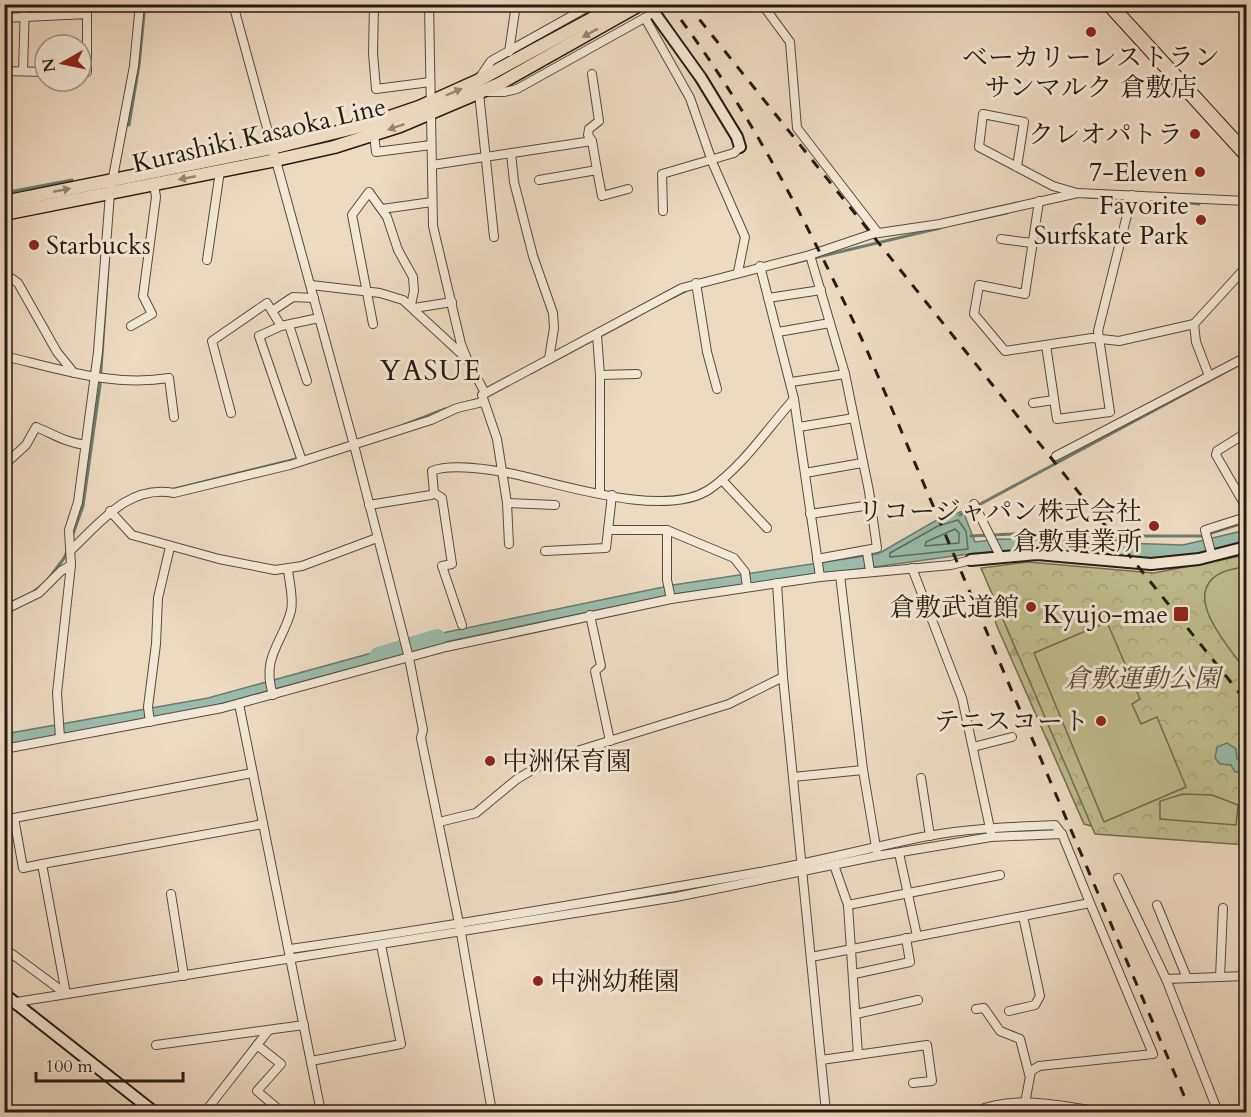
<svg xmlns="http://www.w3.org/2000/svg" width="1251" height="1117" font-family="Cardo,'Noto Serif JP',serif">
  <style>
    .forest { fill: url(#forest-firs); stroke: #726c51; stroke-width: 1.5 }
    .park { fill: url(#park-crowns); stroke: #726c51; stroke-width: 1.5 }
    .pitch { fill: #bfbe8d; stroke: #726c51; stroke-width: 1.5 }
    .water { fill: #9abcac; stroke: #6b7c70; stroke-width: 1.5 }
    .lines { fill: none; stroke-linecap: round; stroke-linejoin: round }
    .shore { stroke: #606c60; stroke-width: 1.5 }
    .stream { stroke: #6b7c70; stroke-width: 3 }
    .river { stroke: #9abcac; stroke-width: 18 }
    .street-casing { stroke: #574b40; stroke-width: 10 }
    .secondary-casing { stroke: #251b15; stroke-width: 14 }
    .primary-casing { stroke: #251b15; stroke-width: 15 }
    .highway-casing { stroke: #251b15; stroke-width: 16 }
    .street { stroke: #f3e8d6; stroke-width: 8 }
    .secondary { stroke: #f3e8d6; stroke-width: 10 }
    .primary { stroke: #eddbc0; stroke-width: 12 }
    .highway { stroke: #eddbc0; stroke-width: 14 }
    .rail { stroke: #251b15; stroke-width: 3; stroke-dasharray: 10 10; stroke-linecap: butt }
    .oneway { fill: #938573 }
    .poi-dot { fill: #8f2418; stroke: #f3e8d6; stroke-width: 2 }
    .labels { text-anchor: middle; dominant-baseline: central; stroke-width: 6; stroke-linejoin: round; paint-order: stroke }
    .poi-label { font-size: 26px; fill: #251b15; stroke: #f3e8d6; text-anchor: end }
    .street-label { font-size: 26px; fill: #251b15; stroke: #f3e8d6 }
    .park-label { font-size: 26px; font-style: italic; fill: #534c39; stroke: #f3e8d6 }
    .quarter-label { font-size: 28px; letter-spacing: 1.5px; fill: #251b15; stroke: #f3e8d6 }
  </style>
  <defs>
    <pattern id="forest-firs" width="22" height="20" patternUnits="userSpaceOnUse" patternTransform="scale(1.5)"><rect width="22" height="20" fill="#bfbe8d"/><path d="M5 1l3.5 6h-7zM16 11l3.5 6h-7z" fill="#a4a379"/></pattern>
    <pattern id="park-crowns" width="20" height="18" patternUnits="userSpaceOnUse" patternTransform="scale(1.5)"><rect width="20" height="18" fill="#bfbe8d"/><path d="M2 6a3 3 0 1 1 6 0M12 15a3 3 0 1 1 6 0" fill="none" stroke="#a4a379"/></pattern>
  </defs>
  <rect width="100%" height="100%" fill="#eddbc0"/>
  <filter id="stains"><feTurbulence type="fractalNoise" baseFrequency=".00333" numOctaves="4"/><feColorMatrix values="0 0 0 0 .2 0 0 0 0 .09 0 0 0 0 .02 0 0 0 .5 -.17"/></filter>
  <radialGradient id="worn" r=".72"><stop offset=".6" stop-color="#630" stop-opacity="0"/><stop offset="1" stop-color="#630" stop-opacity=".3"/></radialGradient>
  <path class="forest" d="M998,613H1003L1095,827L1084,824L996,624L995,616Z"/>
  <path class="park" d="M1246,555V845L1095,834L981,568L1028,562L1154,573Z"/>
  <g class="pitch">
    <path d="M1246,567V671C1230,648 1177,592 1223,572C1230,569 1239,568 1246,567Z"/>
    <path d="M1107,622L1140,699L1132,704L1141,724L1157,717L1186,787L1104,822L1034,653Z"/>
    <path d="M1183,794L1212,795L1238,805L1236,825L1160,819V801Z"/>
  </g>
  <g class="water">
    <path d="M963,511L975,542L1000,539L1183,545L1246,530V541C1226,546 1205,554 1184,556C1115,563 1045,546 976,553L675,594L445,642L416,652L413,642L447,632L673,585L878,554L935,521Z"/>
    <path d="M401,645L402,651L399,656L209,707L5,745V734L208,698Z"/>
    <path d="M1227,743L1236,749L1237,759L1245,763V769L1241,772H1235L1231,765L1220,764L1215,758L1217,747Z"/>
  </g>
  <g class="lines">
    <g class="shore">
      <path d="M958,520L966,531L968,549L890,557V553L938,526Z"/>
      <path d="M955,529L959,533V543L925,546L926,542Z"/>
    </g>
    <g class="stream">
      <path d="M129,125L139,65L145,4"/>
      <path d="M118,172H119"/>
      <path d="M4,193L72,180"/>
      <path d="M1087,197L1146,200"/>
      <path d="M1171,201L1199,204"/>
      <path d="M1245,207H1246"/>
      <path d="M964,222L1007,213"/>
      <path d="M789,264L940,228"/>
      <path d="M663,302L692,288"/>
      <path d="M531,373L636,317"/>
      <path d="M457,405L483,398"/>
      <path d="M404,425L445,409"/>
      <path d="M170,490L300,458"/>
      <path d="M960,515L1246,361"/>
      <path d="M971,536L1033,533L1107,536"/>
      <path d="M1119,536H1202L1246,522"/>
      <path d="M72,537L83,506L100,385L109,253"/>
      <path d="M64,558L68,549"/>
      <path d="M31,594L46,582L65,557"/>
    </g>
    <path class="river" d="M378,656L437,638"/>
    <g class="street-casing">
      <g id="street">
        <path d="M68,4V15"/>
        <path d="M233,4L354,445L409,658L423,730L421,738L461,933L492,1112"/>
        <path d="M374,4L373,53L376,89L430,82"/>
        <path d="M429,4L433,226L461,344L467,359"/>
        <path d="M762,4L790,42L797,128L878,233"/>
        <path d="M1240,4L1246,7"/>
        <path d="M4,18L87,14V72H81"/>
        <path d="M645,18L690,98L713,164L745,237L738,272"/>
        <path d="M509,52L516,4"/>
        <path d="M4,71L45,72"/>
        <path d="M23,71L25,4"/>
        <path d="M478,80L491,61L593,4"/>
        <path d="M484,92H504L517,89L648,16"/>
        <path d="M479,93L494,237"/>
        <path d="M374,134L376,152L431,145"/>
        <path d="M511,153L514,182L533,256L553,313L554,328L549,359"/>
        <path d="M432,165L592,141"/>
        <path d="M1017,167L1024,122L983,114L979,147L1053,186L1077,193"/>
        <path d="M597,170L602,196L628,189"/>
        <path d="M539,180L597,170L592,141L588,135L589,129L599,121L592,74"/>
        <path d="M1039,201L1025,294L979,285L974,314L1005,351L1092,338L1119,341L1194,324"/>
        <path d="M382,209L432,202"/>
        <path d="M663,211L662,174L734,153L740,147"/>
        <path d="M1001,239L1032,243"/>
        <path d="M810,255L845,374L869,491L877,548L817,559"/>
        <path d="M207,260L220,171"/>
        <path d="M760,266L794,399L820,577"/>
        <path d="M4,273L18,283L57,352L74,373"/>
        <path d="M696,283L707,352L717,389"/>
        <path d="M311,285L380,293L403,300L467,359L485,393"/>
        <path d="M768,298L821,290"/>
        <path d="M414,308L452,302"/>
        <path d="M272,311L293,297L314,298"/>
        <path d="M373,324L352,215L369,192L387,217L398,250L413,277L414,291L411,305"/>
        <path d="M289,325L307,381"/>
        <path d="M131,326L152,314L143,296L156,197L154,184"/>
        <path d="M778,332L830,323"/>
        <path d="M597,335L600,375V493"/>
        <path d="M1046,345L1057,419L1110,412L1098,331L1132,195"/>
        <path d="M4,356C59,369 112,387 169,378L174,417"/>
        <path d="M600,375L637,374"/>
        <path d="M1209,376L1196,342L1194,324L1246,267"/>
        <path d="M791,382L845,374"/>
        <path d="M1033,403L1054,400"/>
        <path d="M231,413L212,341L267,303L281,326"/>
        <path d="M799,427L854,418"/>
        <path d="M1246,433L1217,451L1216,455L1246,507"/>
        <path d="M1056,456L1246,357"/>
        <path d="M302,461L259,336L281,326L319,318"/>
        <path d="M4,465L26,445L36,427C55,435 65,442 85,445"/>
        <path d="M805,473L862,463"/>
        <path d="M722,480L767,528"/>
        <path d="M434,493L442,498L452,564L442,566L462,625"/>
        <path d="M507,503L555,505"/>
        <path d="M974,504L1000,556"/>
        <path d="M369,505L431,495L434,493L432,471C451,463 494,470 514,474C564,485 666,519 710,489C744,465 767,429 794,399"/>
        <path d="M110,511L132,535L219,559L275,570L302,566L377,538"/>
        <path d="M810,514L871,505"/>
        <path d="M608,530H667V580L671,599"/>
        <path d="M667,530L734,558L745,572L747,587"/>
        <path d="M509,544L507,503L497,439L482,395L682,288L810,255L872,234L940,224L1078,193L1246,201"/>
        <path d="M72,549C101,522 129,484 174,493L290,465L431,420L457,408L483,402"/>
        <path d="M545,551L606,548L612,495"/>
        <path d="M867,552L870,571"/>
        <path d="M1212,556L1205,530L1246,517"/>
        <path d="M912,568L962,698L991,833"/>
        <path d="M840,575L863,770L877,853"/>
        <path d="M777,583L783,677L826,1112"/>
        <path d="M4,610L39,593L61,571L71,565"/>
        <path d="M590,615L601,666L595,671L610,741"/>
        <path d="M273,695C261,657 282,644 291,611C294,598 289,582 288,569"/>
        <path d="M239,704L321,1112"/>
        <path d="M150,722L148,707L156,644L158,598L170,547"/>
        <path d="M60,738L57,693L71,565L69,530L78,502L98,352L110,193L134,66L140,4"/>
        <path d="M973,747L1012,737"/>
        <path d="M4,749L222,708L446,647L671,599L820,577L951,565L971,560"/>
        <path d="M793,777L863,770"/>
        <path d="M921,778L930,836"/>
        <path d="M439,822L476,813L517,779L551,759L729,704L783,677"/>
        <path d="M4,827L14,826"/>
        <path d="M899,853L917,936"/>
        <path d="M42,864L263,824"/>
        <path d="M834,865L848,905L858,1055"/>
        <path d="M1118,878L1166,979"/>
        <path d="M171,894L184,976"/>
        <path d="M848,905L1000,875"/>
        <path d="M1157,905L1187,978"/>
        <path d="M4,948L66,994"/>
        <path d="M290,949C447,927 603,900 760,872C816,862 872,847 928,836C970,828 1013,827 1055,825L1062,834"/>
        <path d="M854,974L910,962L906,938"/>
        <path d="M1220,977L1223,908"/>
        <path d="M66,994L42,864L23,868L14,818L252,773"/>
        <path d="M4,1004L676,897L877,856L991,837L1062,834L1090,903L811,957"/>
        <path d="M976,1009L984,1008L1000,1031L1020,1039L1029,1074"/>
        <path d="M1009,1011L1035,1005L1040,996L1023,916"/>
        <path d="M856,1014L918,1000"/>
        <path d="M156,1045L304,1025"/>
        <path d="M257,1045L281,1064L257,1091L277,1108L273,1112"/>
        <path d="M821,1060L927,1045L932,1081L913,1083"/>
        <path d="M311,1061L401,1044L381,945"/>
        <path d="M1025,1103L1031,1071L1039,1066L1153,1054L1090,903"/>
        <path d="M205,1112L268,1031"/>
        <path d="M974,1112C1015,1093 1062,1107 1105,1112"/>
        <path d="M1218,1112L1166,979L1246,976"/>
      </g>
    </g>
    <g class="secondary-casing">
      <g id="secondary">
        <path d="M648,4L701,78L737,137L740,147"/>
        <path d="M971,560L1037,554L1151,564L1199,559L1246,547"/>
        <path d="M4,994L154,1112"/>
      </g>
    </g>
    <g class="primary-casing">
      <g id="primary">
        <path d="M4,202L272,148L366,125L419,107L477,81L619,4"/>
        <path d="M4,214L276,160L334,147L400,126L499,84L641,4"/>
      </g>
    </g>
    <g class="highway-casing">
      <path id="highway" d="M1109,4L1246,154"/>
    </g>
    <use href="#street" class="street"/>
    <use href="#secondary" class="secondary"/>
    <use href="#primary" class="primary"/>
    <use href="#highway" class="highway"/>
    <g class="rail">
      <path d="M669,4C750,109 810,229 866,348L1191,1112"/>
      <path d="M687,4L1246,701"/>
    </g>
  </g>
  <defs><path id="oneway-solid" d="M-6-.8H1V-3.2L6.5 0L1 3.2V.8H-6Z" transform="scale(1.5)"/></defs>
  <g class="oneway">
    <use href="#oneway-solid" transform="translate(590 33) rotate(151)"/>
    <use href="#oneway-solid" transform="translate(454 92) rotate(-23)"/>
    <use href="#oneway-solid" transform="translate(396 127) rotate(161)"/>
    <use href="#oneway-solid" transform="translate(187 178) rotate(169)"/>
    <use href="#oneway-solid" transform="translate(62 190) rotate(-11)"/>
  </g>
  <g class="poi-dot">
    <circle cx="1091" cy="32" r="6"/>
    <circle cx="1195" cy="134" r="6"/>
    <circle cx="1200" cy="172" r="6"/>
    <circle cx="1201" cy="220" r="6"/>
    <circle cx="34" cy="245" r="6"/>
    <circle cx="1154" cy="526" r="6"/>
    <circle cx="1031" cy="607" r="6"/>
    <rect x="1173" y="606" width="16" height="16" rx="3"/>
    <circle cx="1101" cy="721" r="6"/>
    <circle cx="490" cy="761" r="6"/>
    <circle cx="538" cy="981" r="6"/>
  </g>
  <g class="labels">
    <g class="poi-label">
      <text x="1091" y="57" text-anchor="middle">ベーカリーレストラン<tspan x="1091" dy="30">サンマルク 倉敷店</tspan></text>
      <text x="1183" y="134">クレオパトラ</text>
      <text x="1188" y="172">7-Eleven</text>
      <text x="1189" y="205">Favorite<tspan x="1189" dy="30">Surfskate Park</tspan></text>
      <text x="46" y="245" text-anchor="start">Starbucks</text>
      <text x="1142" y="511">リコージャパン株式会社<tspan x="1142" dy="30">倉敷事業所</tspan></text>
      <text x="1019" y="607">倉敷武道館</text>
      <text x="1168" y="614">Kyujo-mae</text>
      <text x="1089" y="721">テニスコート</text>
      <text x="502" y="761" text-anchor="start">中洲保育園</text>
      <text x="550" y="981" text-anchor="start">中洲幼稚園</text>
    </g>
    <g class="street-label">
      <text transform="translate(259 135) rotate(-13)">Kurashiki Kasaoka Line</text>
    </g>
    <g class="park-label">
      <text x="1142" y="678">倉敷運動公園</text>
    </g>
    <g class="quarter-label">
      <text x="431" y="371">YASUE</text>
    </g>
  </g>
  <rect width="1251" height="1117" fill="none" stroke="#eddbc0" stroke-width="24"/>
  <rect x="6" y="6" width="1239" height="1105" fill="none" stroke="#251b15" stroke-width="3"/>
  <rect x="12" y="12" width="1227" height="1093" fill="none" stroke="#251b15" stroke-width="1.5"/>
  <g transform="translate(63 63) rotate(261)"><circle r="28" fill="#f3e8d6" stroke="#a19689" stroke-width="1.5"/>
  <path d="M0-4.5L10 22L0 15L-10 22Z" fill="#8f2418"/>
  <text y="-9" font-size="16" font-weight="bold" text-anchor="middle" fill="#251b15">N</text>
  </g>
  <path d="M36 1072v9h147v-9" fill="none" stroke="#251b15" stroke-width="3"/>
  <text x="45" y="1072" font-size="18" fill="#251b15" stroke="#f3e8d6" stroke-width="4.5" paint-order="stroke">100 m</text>
  <rect width="100%" height="100%" filter="url(#stains)"/>
  <rect width="100%" height="100%" fill="url(#worn)"/>
</svg>
